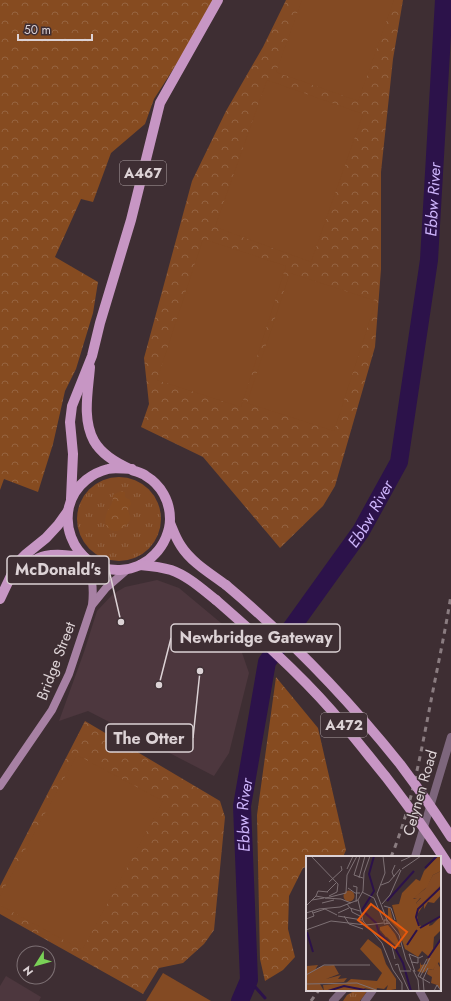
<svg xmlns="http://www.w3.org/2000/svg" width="451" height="1001" font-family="Jost,sans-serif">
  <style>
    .built { fill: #4d373e }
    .grass { fill: url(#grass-tufts) }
    .forest { fill: url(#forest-crowns) }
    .park { fill: url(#park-crowns) }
    .pitch { fill: #834a23 }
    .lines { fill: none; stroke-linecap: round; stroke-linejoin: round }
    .stream { stroke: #2c124a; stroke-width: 3 }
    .river { stroke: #2c124a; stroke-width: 18 }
    .street { stroke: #7d667c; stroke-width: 8 }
    .secondary { stroke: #a781a4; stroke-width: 8 }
    .primary { stroke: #c796c4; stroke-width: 10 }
    .rail { stroke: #8a7c80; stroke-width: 3; stroke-dasharray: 5 5; stroke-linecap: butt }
    .primary-bridge { stroke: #c796c4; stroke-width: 10 }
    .labels { text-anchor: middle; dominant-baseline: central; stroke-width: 3; stroke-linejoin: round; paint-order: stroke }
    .shield { fill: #3e2e33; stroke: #ada1a4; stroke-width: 1 }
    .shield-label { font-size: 14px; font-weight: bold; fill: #dcd2d5 }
    .street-label { font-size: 15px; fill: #dcd2d5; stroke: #3e2e33 }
    .water-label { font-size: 16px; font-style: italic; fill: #cdb4fb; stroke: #3e2e33 }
    .inset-river { fill: none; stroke: #2c124a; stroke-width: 2 }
    .inset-road { fill: none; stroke: #7d7074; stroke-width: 1 }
    .view { fill: #e8590c; fill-opacity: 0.15; stroke: #e8590c; stroke-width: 2 }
    .inset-edge { fill: none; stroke: #dcd2d5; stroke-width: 2 }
    .leader { fill: none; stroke: #dcd2d5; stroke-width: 1.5 }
    .callout-dot { fill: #dcd2d5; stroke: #3e2e33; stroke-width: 1.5 }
    .callout { fill: #3e2e33; stroke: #dcd2d5; stroke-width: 1.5 }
    .callout-label { font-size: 16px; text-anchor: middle; font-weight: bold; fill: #dcd2d5 }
  </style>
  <defs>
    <pattern id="grass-tufts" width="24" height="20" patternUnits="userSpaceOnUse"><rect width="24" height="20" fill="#834a23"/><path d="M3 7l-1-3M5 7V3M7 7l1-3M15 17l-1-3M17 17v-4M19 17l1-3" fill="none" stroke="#946342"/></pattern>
    <pattern id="forest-crowns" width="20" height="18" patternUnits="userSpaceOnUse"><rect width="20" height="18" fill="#864b20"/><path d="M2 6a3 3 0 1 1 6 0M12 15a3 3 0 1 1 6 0" fill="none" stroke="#966440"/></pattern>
    <pattern id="park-crowns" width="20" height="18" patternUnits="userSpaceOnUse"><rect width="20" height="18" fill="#834a23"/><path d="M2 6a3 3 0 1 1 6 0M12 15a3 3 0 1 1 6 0" fill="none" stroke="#946342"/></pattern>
  </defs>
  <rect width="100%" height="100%" fill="#3e2e33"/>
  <g class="built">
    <path d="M157,580L179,588L227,628L239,644L249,673L229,753L214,776L88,711L59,721L84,652L97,611L113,594L125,587Z"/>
    <path d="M6,976L41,997L39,1001H0V986Z"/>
  </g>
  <g class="grass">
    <circle cx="119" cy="519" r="42"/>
    <path d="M356,990H368L360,1001H343L347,995Z"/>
  </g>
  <g class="forest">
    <path d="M0,0H215L192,40L154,99L145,124L111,153L93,202L81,199L55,257L98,282L93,313L76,369L65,391L53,444L38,492L4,479L0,490Z"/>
    <path d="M121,491L125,492V497L130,500L131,504C125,512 131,513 130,520C128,524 121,531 116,531C103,531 104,518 108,510C109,508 110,507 111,505C113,502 113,498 113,495Z"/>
    <path d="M276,677L318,728L346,850L343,857H307V867L303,868L289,896L288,929L295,957L283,970L265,981L260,959L257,815Z"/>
  </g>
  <g class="park">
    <path d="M286,0H403L393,59L381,172V269L375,347L335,486L323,506L280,548L203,457L141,427L149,404L144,358L192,181L226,111L263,47Z"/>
    <path d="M85,721L220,801L225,817L214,930L204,944L183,963L159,968L143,994L0,914V886Z"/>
  </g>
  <g class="pitch">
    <path d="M302,0H394L358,101L276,72Z"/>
    <path d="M267,80L363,114L311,262L215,227Z"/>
    <path d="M203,239L286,266L241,407L157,380Z"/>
    <path d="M290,273L376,301L334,431L247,403Z"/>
    <path d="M77,755L163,801L82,950L0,905V896Z"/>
    <path d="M163,973L211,1001H146Z"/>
  </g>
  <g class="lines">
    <path class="stream" d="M249,980L265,998"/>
    <path class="river" id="s1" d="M240,1001L249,980L242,806L267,662L361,531L399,462L429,260L444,0"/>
    <g class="street">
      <path d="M415,857L451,737"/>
      <path d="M419,990L425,1001"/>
      <path d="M333,1001L343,990"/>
      <path d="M365,1001L373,990"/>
    </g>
    <g class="secondary">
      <path d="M93,604L106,588L128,569"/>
      <path d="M0,786L52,710L69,674L92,605C94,588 92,576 87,560"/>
    </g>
    <g class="primary">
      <path d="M90,367C88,392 82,419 94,441C102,455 118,464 132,470C137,472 142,473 146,476C161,485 170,501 170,519C170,531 164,545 155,554C146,564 134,569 120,570C72,572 49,510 86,480C92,475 100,471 108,469C115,467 124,469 132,469"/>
      <path d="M71,499L73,454L70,422L72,406L92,356L100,323L131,220L160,103L218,0"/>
      <path d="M170,523C173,530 176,539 181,546C191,562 211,574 226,585"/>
      <path d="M140,565C151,566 161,567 171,570C188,576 202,589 216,600"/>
      <path d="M13,576C40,552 49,553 84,557"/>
      <path d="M0,599L17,563L25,555L46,538L58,525L68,511"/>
    </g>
    <g class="rail">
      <path d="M391,857C411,809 420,757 430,706C437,669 445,633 451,595"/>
      <path d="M311,1001L319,990"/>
    </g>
    <g class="primary-bridge">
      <path d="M226,585C290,639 348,699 400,764C418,788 435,812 451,837"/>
      <path d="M216,600C256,635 297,671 332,711C351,733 368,755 386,777C409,807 431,837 451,869"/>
    </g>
  </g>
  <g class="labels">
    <g class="shield">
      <rect x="120" y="161" width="46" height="24" rx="3"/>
      <rect x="321" y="713" width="46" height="24" rx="3"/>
    </g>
    <g class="shield-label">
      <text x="143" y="173">A467</text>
      <text x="344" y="725">A472</text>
    </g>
    <g class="street-label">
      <text transform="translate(56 661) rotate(-69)">Bridge Street</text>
      <text transform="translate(420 793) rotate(-74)">Celynen Road</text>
    </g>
    <g class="water-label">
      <text stroke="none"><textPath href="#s1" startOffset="848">Ebbw River</textPath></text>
      <text stroke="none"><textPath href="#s1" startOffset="524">Ebbw River</textPath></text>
      <text stroke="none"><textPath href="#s1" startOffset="188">Ebbw River</textPath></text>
    </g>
  </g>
  <g transform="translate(306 856)">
    <rect width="135" height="135" fill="#3e2e33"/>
    <path d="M135,15V29L113,50L110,47L115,42H107L119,33L127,19ZM0,105L1,110L12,109L9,114L16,110L28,109L33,118L20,123L35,119L32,123L41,122L38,126L14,128L18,135H0Z" fill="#834a23"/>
    <path d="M132,0H135V15L127,19L121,31L107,43L115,41L110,47L113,49L135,29V39L128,47L122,46L118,53V48L111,59L113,68L116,71L124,66L123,70L126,69L135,60V74L128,81L127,93L124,97L135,83V113L133,106L127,114L123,113L117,117L111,115L114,112V106L115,109L121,108L122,100L116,95L112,101L99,93L92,73L82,63V52H84L87,64L91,66L86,49L93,48L96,37L110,23L114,25L118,15ZM62,83L75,93L80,108L90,123V133L80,135L82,129L78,133L71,132L70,135L59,132L57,134L60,135H18L17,129L40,127L45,123L71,125L76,117L54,93Z" fill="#864b20"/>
    <path d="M131,106L135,113V134L131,129L125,127L126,121L121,118L122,113L127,114Z" fill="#834a23"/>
    <path d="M37.5 40a5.5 5.5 0 1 1 11 0a5.5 5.5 0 1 1-11 0ZM82,69L89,78L95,91H91L74,74V71Z" fill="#834a23"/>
    <path d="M83,71L87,76L85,78L87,77L94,89L91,91L84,79L80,81L76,76Z" fill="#834a23"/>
    <path class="inset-river" d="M68,0L63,18L68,35L56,54L70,67L73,77L89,92L97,107L105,135M119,12L131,0M81,45L108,15M113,70L110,61L112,53L135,31M114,72L135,60M1,76L7,96M101,89L111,74M122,102L135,83M22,135L38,130L59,134"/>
    <path class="inset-road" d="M5,0L32,28L31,36L23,40M54,0L48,19L57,22M77,0L79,17L71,38L81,64M95,5L106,0M41,13L47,0M96,13L115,0M88,21L86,16L89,9M53,22L59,0M23,26L36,14L35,10M75,29L83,26L94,13M47,30L51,31L50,46M42,32L49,37H54M21,36L30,27M56,36L68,42L77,64M10,40L12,35L22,36M19,42L35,43L45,47M6,44L18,42M52,44L57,65L76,87L87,114L96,127V135M16,47L28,44M41,48L44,52L54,55M76,48L84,39L95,14M0,50L10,40L20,42L40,37L41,19L51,0M78,50L85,52L89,64M45,52L46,56L54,60M19,53L31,59M0,57L13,53L34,51L52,44L57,35L58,17L64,0M7,57L19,53M32,57L43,52M32,60L56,64M38,60L43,68L57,73M0,63L8,60L6,55M81,64L93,79L100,104L105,114M81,67V64H78V68L84,67M0,74L25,65L60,69L77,67M81,86L86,91L89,103M121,103L112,120L124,127M105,106L112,107V102M89,109L92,108L94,115H105M107,114L112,124L113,135M94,115L103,135M109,116L103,98L113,102L117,100M0,119L18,109H64M114,121L124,102M0,128L51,127L73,135M118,135L117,123L122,112M128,135L131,129L135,135"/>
    <path class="view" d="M65,48L101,76L89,92L52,64Z"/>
    <rect width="135" height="135" class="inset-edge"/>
  </g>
  <path class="leader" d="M121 622L109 570M159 685L171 638M200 671L193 738"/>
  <g class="callout-dot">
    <circle cx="121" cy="622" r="4"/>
    <circle cx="159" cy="685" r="4"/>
    <circle cx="200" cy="671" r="4"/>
  </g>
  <g class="callout">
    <rect x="7" y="556" width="102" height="28" rx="4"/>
    <rect x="171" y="624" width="169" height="28" rx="4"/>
    <rect x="106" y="724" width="87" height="28" rx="4"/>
  </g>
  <g class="callout-label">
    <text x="58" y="575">McDonald's</text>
    <text x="256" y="643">Newbridge Gateway</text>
    <text x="149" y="744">The Otter</text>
  </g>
  <g transform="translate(36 965) rotate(233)"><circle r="19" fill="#3e2e33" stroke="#7d7074"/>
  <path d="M0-3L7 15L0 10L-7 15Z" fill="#7ad157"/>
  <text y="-6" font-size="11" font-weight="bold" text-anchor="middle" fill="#dcd2d5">N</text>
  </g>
  <path d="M18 34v6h74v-6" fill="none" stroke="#dcd2d5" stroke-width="2"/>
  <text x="24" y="34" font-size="12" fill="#dcd2d5" stroke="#3e2e33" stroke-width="3" paint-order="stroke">50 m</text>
</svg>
